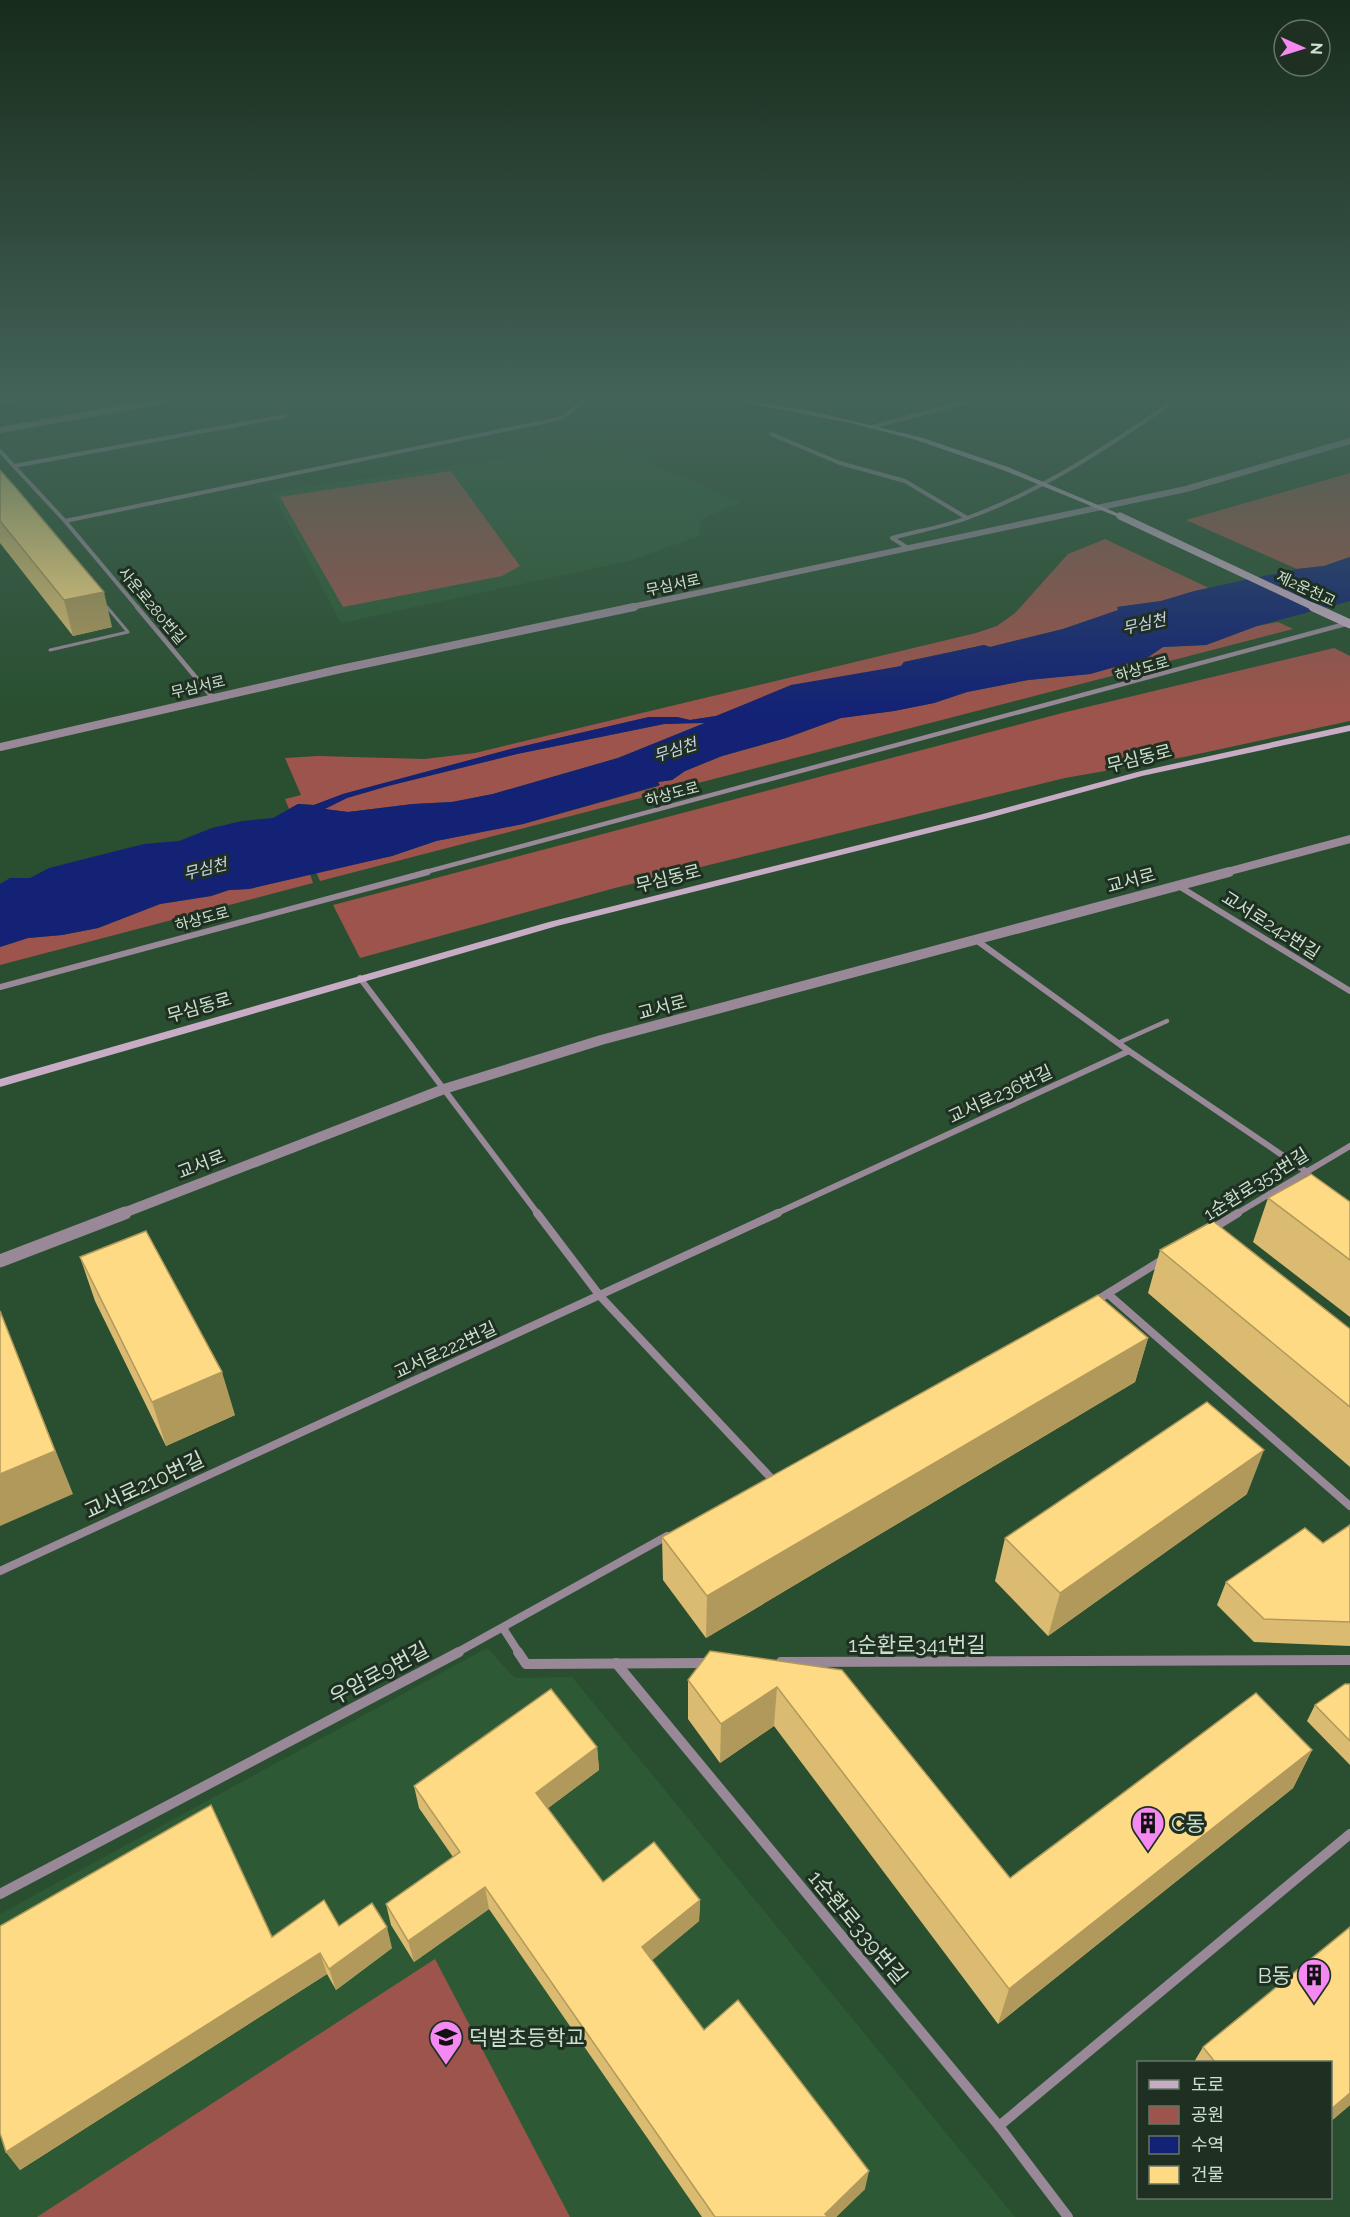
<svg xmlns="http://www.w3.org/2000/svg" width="1350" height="2217" font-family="Raleway,'Noto Sans KR',sans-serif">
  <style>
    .built { fill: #2d5a35 }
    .green { fill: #9d544c }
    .water { fill: #132275; fill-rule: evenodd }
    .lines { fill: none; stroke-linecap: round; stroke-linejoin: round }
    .service-far2 { stroke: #998898; stroke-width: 2 }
    .service-far1 { stroke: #998898; stroke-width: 3 }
    .service { stroke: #998898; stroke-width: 4.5 }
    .minor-far4 { stroke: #998898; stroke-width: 4 }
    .minor-far3 { stroke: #998898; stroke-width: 4.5 }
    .minor-far2 { stroke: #998898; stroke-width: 6 }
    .minor-far1 { stroke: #998898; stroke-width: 8 }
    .minor { stroke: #998898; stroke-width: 10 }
    .tertiary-far3 { stroke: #998898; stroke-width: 6 }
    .tertiary-far2 { stroke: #998898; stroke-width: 8 }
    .tertiary-far1 { stroke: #998898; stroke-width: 10 }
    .tertiary { stroke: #998898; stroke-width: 13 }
    .secondary { fill: #c8acc6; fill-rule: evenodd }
    .secondary-bridge-far1 { stroke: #c8acc6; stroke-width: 7 }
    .secondary-bridge { stroke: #c8acc6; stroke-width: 9 }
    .wall { fill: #dabb71 }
    .shaded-wall { fill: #b1995c }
    .building { fill: #fdda83; stroke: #b1995c; stroke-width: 1.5 }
    .labels { text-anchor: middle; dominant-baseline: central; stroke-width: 6; stroke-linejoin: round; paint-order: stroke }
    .far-street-label { font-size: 15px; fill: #cbe0cd; stroke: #1f3022 }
    .far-water-label { font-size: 16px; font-style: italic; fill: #cbd4ec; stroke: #1f3022 }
    .street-label { font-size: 18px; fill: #cbe0cd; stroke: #1f3022 }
    .near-street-label { font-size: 21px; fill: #cbe0cd; stroke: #1f3022 }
    .near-poi-label { font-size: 21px; fill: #cbe0cd; stroke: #1f3022; text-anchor: start }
  </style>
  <rect width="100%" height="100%" fill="#294f30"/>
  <g class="built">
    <path d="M606,444L741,502L701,520L699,536L629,561L341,623L272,492Z"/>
    <path d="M487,1648L515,1678L572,1677L1015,2217H0V1914Z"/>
  </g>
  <g class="green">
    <path d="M451,471L520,566L502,576L343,607L280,497Z"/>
    <path d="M1350,473V557L1324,566L1297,569L1186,520Z"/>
    <path d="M1105,539L1209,588L1161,601L1118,607L1119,610L1063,629L990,647L984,645L904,662L901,666L750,703L716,716L690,720L677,717H649L511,749L343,794L314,805L298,804L289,809L285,799L301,795L285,758L318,756L424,759L475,753L976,633L997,626L1015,613L1068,554Z"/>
    <path d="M1278,622L1293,629L320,881L316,872L392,856L436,841L523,824L659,786L658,782L672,780L685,771L722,756L786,738L841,718L894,711L934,703L967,692L1028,680L1090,674L1146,658L1163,647L1206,645L1257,626Z"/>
    <path d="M1334,648L1350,656V721L1184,757L1065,778L615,888L360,958L333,905L1066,712Z"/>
    <path d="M707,722L618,758L493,794L452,802L413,804L348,812L323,809L347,798L388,786L517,754L664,724Z"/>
    <path d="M310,874L313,883L0,965V947L28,938L62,935L98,928L160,904L211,896L229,890L249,889Z"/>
    <path d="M435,1959L570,2217H37Z"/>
  </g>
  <path class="water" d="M1350,557V601L1257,626L1206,645L1163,647L1147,658L1090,674L1028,680L967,692L934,703L894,711L841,718L786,738L722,756L685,771L672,780L658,782L660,785L523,824L436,841L392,856L249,889L229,890L211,896L160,904L98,928L62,935L28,938L0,947V884L10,878H30L49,868L144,844L179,841L212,828L242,821L273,818L298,804L314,805L343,794L511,749L649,717H677L690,720L716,716L791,685L901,666L904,662L984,645L990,647L1063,629L1118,610L1117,607L1161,601L1194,591L1297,569L1324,566ZM705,723L618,758L493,794L452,802L413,804L348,812L325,809L347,798L388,786L517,754L664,724Z"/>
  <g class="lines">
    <g class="service-far2">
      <path d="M112,401L120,409"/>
      <path d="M104,603L108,608"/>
    </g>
    <path class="service-far1" d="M50,650L128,632L107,607"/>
    <path class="service" d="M1118,1043L1167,1021"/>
    <g class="minor-far4">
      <path d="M872,427L970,401"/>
      <path d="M771,434L840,463L905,481L967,518"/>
      <path d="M0,451L65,521L138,608"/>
      <path d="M14,466L285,416"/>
      <path d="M65,521L562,418L584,401"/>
      <path d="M908,548L892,538C917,531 943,527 967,518C1042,491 1109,446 1174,401"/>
    </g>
    <g class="minor-far3">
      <path d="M137,607L213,698"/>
      <path d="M422,873L1349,623"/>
    </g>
    <g class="minor-far2">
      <path d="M1177,885L1350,991"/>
      <path d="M976,940L1129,1051L1307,1172"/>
      <path d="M360,978L538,1214"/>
      <path d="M0,987L428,872"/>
      <path d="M775,1214L1129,1051"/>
      <path d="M1236,1214L1350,1146"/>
    </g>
    <g class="minor-far1">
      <path d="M537,1213L600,1296L771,1478"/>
      <path d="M1212,1229L1238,1213"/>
      <path d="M1108,1294L1350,1506"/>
      <path d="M1094,1302L1162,1260"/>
      <path d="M0,1571L778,1213"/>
      <path d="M503,1628L519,1653"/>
      <path d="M456,1653L667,1536"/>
    </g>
    <g class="minor">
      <path d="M518,1652L526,1664L708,1663"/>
      <path d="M781,1662L1350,1660"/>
      <path d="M616,1663L999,2126L1068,2217"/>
      <path d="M0,1894L459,1652"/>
      <path d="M999,2126L1350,1834"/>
    </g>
    <g class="tertiary-far3">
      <path d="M0,430L163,401"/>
      <path d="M627,608L1186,489L1350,441"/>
    </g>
    <g class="tertiary-far2">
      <path d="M0,747L336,670L634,607"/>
      <path d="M1223,873L1350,839"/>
    </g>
    <path class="tertiary-far1" d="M121,1214L444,1089L601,1040L1229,872"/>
    <path class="tertiary" d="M0,1261L125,1213"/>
    <g class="secondary">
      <path d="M736,401H752L814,412L920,437L1008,467L1124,516L1118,517L1003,470L916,440L851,423Z"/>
      <path d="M1350,725V731L1142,776L985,819L557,926L0,1087V1079L549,922L979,815L1141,771Z"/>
    </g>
    <path class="secondary-bridge-far1" d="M1120,516L1316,608"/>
    <path class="secondary-bridge" d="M1313,607L1350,624"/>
  </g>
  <g class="wall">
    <path d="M0,470L112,627L73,636L0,543Z"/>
    <path d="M1268,1198L1350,1202V1317L1253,1242Z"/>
    <path d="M1160,1250L1350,1329V1467L1148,1293Z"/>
    <path d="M80,1257L235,1415L166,1446L95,1301Z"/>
    <path d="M1148,1338L1135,1382L706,1638L663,1580L662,1537Z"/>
    <path d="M1247,1494L1048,1636L995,1581L1005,1538Z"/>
    <path d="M1350,1525V1646L1254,1642L1217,1605L1226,1582L1323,1543Z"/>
    <path d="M842,1670L1010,1878L1312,1750L1293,1788L998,2024L774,1726L720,1763L688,1719V1680Z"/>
    <path d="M1350,1684V1765L1307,1721L1315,1705Z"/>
    <path d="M597,1747L599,1770L548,1808L603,1882L700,1900L699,1921L652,1960L704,2030L865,2189L836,2217H702L489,1909L414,1962L391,1925L386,1904L453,1857L419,1808L414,1786Z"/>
    <path d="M339,1926L392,1948L336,1990L327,1974L20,2170L6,2152L272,1937Z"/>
    <path d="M1350,1927V2105L1330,2122V2062H1194L1203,2047Z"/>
  </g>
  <g class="shaded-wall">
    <path d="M0,401H21L0,405Z"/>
    <path d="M104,592L112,627L73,636L64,600Z"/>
    <path d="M1148,1338L1135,1382L706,1638L707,1596Z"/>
    <path d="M11,1339L73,1494L0,1526V1474Z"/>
    <path d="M222,1372L235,1415L166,1446L152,1402Z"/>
    <path d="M1264,1450L1247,1494L1048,1636L1060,1593Z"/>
    <path d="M777,1687L774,1726L720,1763L721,1724Z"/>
    <path d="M597,1747L599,1770L539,1815L536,1793Z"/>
    <path d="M1312,1750L1293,1788L998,2024L1009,1989Z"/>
    <path d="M485,1887L489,1909L414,1962L408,1941Z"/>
    <path d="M700,1900L699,1921L643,1968L642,1947Z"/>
    <path d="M387,1927L392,1948L336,1990L329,1969Z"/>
    <path d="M320,1953L327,1974L20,2170L6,2152Z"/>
    <path d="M1350,2093V2105L1330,2122V2110Z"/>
    <path d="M869,2171L865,2189L836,2217H825V2214Z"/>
  </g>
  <g class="building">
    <path d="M0,470L16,488L104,592L64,600L0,521Z"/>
    <path d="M1311,1174L1350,1202V1260L1268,1198Z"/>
    <path d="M1213,1221L1350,1329V1407L1160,1250Z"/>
    <path d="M146,1231L222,1372L152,1402L80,1257Z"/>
    <path d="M1098,1295L1148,1338L707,1596L662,1537Z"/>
    <path d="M0,1311L55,1451L0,1474Z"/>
    <path d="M1207,1402L1264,1450L1060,1593L1005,1538Z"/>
    <path d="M1350,1525V1622L1264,1619L1226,1582L1305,1528L1323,1543Z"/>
    <path d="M710,1651L842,1670L1010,1878L1256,1693L1312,1750L1009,1989L777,1687L721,1724L688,1680Z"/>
    <path d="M1345,1684H1350V1741L1315,1705Z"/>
    <path d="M551,1689L597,1747L536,1793L603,1882L654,1842L700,1900L642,1947L704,2030L738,2000L869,2171L825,2214L828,2217H715L485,1887L408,1941L386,1904L460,1852L414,1786Z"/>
    <path d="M211,1805L272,1937L324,1900L339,1926L372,1903L387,1927L329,1969L320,1953L6,2152L0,2133V1926Z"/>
    <path d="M1350,1927V2093L1330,2110V2062H1215L1203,2047Z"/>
  </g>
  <linearGradient id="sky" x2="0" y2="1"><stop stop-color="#172b1a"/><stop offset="0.56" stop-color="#436359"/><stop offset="1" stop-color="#436359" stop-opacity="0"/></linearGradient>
  <rect width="1350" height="712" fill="url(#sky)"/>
  <defs>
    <g id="building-pin" transform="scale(1.725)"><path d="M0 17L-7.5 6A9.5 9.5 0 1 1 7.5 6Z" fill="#f489f1" stroke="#1f3022"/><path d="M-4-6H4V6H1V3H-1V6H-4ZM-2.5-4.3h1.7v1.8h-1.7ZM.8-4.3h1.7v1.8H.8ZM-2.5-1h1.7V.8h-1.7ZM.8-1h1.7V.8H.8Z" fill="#111"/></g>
    <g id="school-pin" transform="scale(1.725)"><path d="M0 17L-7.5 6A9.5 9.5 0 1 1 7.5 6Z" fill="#f489f1" stroke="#1f3022"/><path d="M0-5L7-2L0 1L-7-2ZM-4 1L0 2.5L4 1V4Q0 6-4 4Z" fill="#111"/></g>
  </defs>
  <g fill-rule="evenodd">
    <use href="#building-pin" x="1148" y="1823"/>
    <use href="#building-pin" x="1314" y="1975"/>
    <use href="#school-pin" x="446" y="2037"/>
  </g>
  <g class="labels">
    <g class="far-street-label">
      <text transform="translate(673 585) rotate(-12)">무심서로</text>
      <text transform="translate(1306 589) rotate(25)">제2운천교</text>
      <text transform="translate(152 606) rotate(50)">사운로280번길</text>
      <text transform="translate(1142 669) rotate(-16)">하상도로</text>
      <text transform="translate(198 687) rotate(-13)">무심서로</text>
      <text transform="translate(672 794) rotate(-15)">하상도로</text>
      <text transform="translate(202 919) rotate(-15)">하상도로</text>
    </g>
    <g class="far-water-label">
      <text transform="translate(1144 624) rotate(-13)">무심천</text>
      <text transform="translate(675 750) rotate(-18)">무심천</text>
      <text transform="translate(205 869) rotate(-14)">무심천</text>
    </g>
    <g class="street-label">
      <text transform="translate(1139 758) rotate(-14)">무심동로</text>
      <text transform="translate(668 878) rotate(-14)">무심동로</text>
      <text transform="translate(1131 880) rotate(-15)">교서로</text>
      <text transform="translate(1271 925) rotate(32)">교서로242번길</text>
      <text transform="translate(199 1007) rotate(-16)">무심동로</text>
      <text transform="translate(662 1007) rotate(-15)">교서로</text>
      <text transform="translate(1000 1094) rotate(-25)">교서로236번길</text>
      <text transform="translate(201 1164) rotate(-21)">교서로</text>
      <text transform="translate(1256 1184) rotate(-32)">1순환로353번길</text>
      <text transform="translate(445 1350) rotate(-25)">교서로222번길</text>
    </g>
    <g class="near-street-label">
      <text transform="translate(144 1485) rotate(-25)">교서로210번길</text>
      <text x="917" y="1644">1순환로341번길</text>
      <text transform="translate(379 1673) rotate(-28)">우암로9번길</text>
      <text transform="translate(858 1927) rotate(50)">1순환로339번길</text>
    </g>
    <g class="near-poi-label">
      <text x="1171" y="1823">C동</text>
      <text x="1291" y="1975" text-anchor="end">B동</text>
      <text x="469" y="2037">덕벌초등학교</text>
    </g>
  </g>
  <rect x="1137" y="2061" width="195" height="138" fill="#1f3022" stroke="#647666" stroke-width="1.5"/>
  <rect x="1149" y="2080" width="30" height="9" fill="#c8acc6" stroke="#647666" stroke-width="1.5"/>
  <text x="1191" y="2091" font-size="18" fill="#cbe0cd">도로</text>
  <rect x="1149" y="2106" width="30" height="18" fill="#9d544c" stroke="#647666" stroke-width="1.5"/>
  <text x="1191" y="2121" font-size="18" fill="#cbe0cd">공원</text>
  <rect x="1149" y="2136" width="30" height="18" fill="#132275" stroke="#647666" stroke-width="1.5"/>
  <text x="1191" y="2151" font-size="18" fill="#cbe0cd">수역</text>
  <rect x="1149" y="2166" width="30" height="18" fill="#fdda83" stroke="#647666" stroke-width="1.5"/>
  <text x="1191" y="2181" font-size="18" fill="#cbe0cd">건물</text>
  <g transform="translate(1302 48) rotate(93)"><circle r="28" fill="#1f3022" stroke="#647666" stroke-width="1.5"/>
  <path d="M0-4.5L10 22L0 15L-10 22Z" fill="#f489f1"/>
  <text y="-9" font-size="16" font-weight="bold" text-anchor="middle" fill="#cbe0cd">N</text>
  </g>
</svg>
